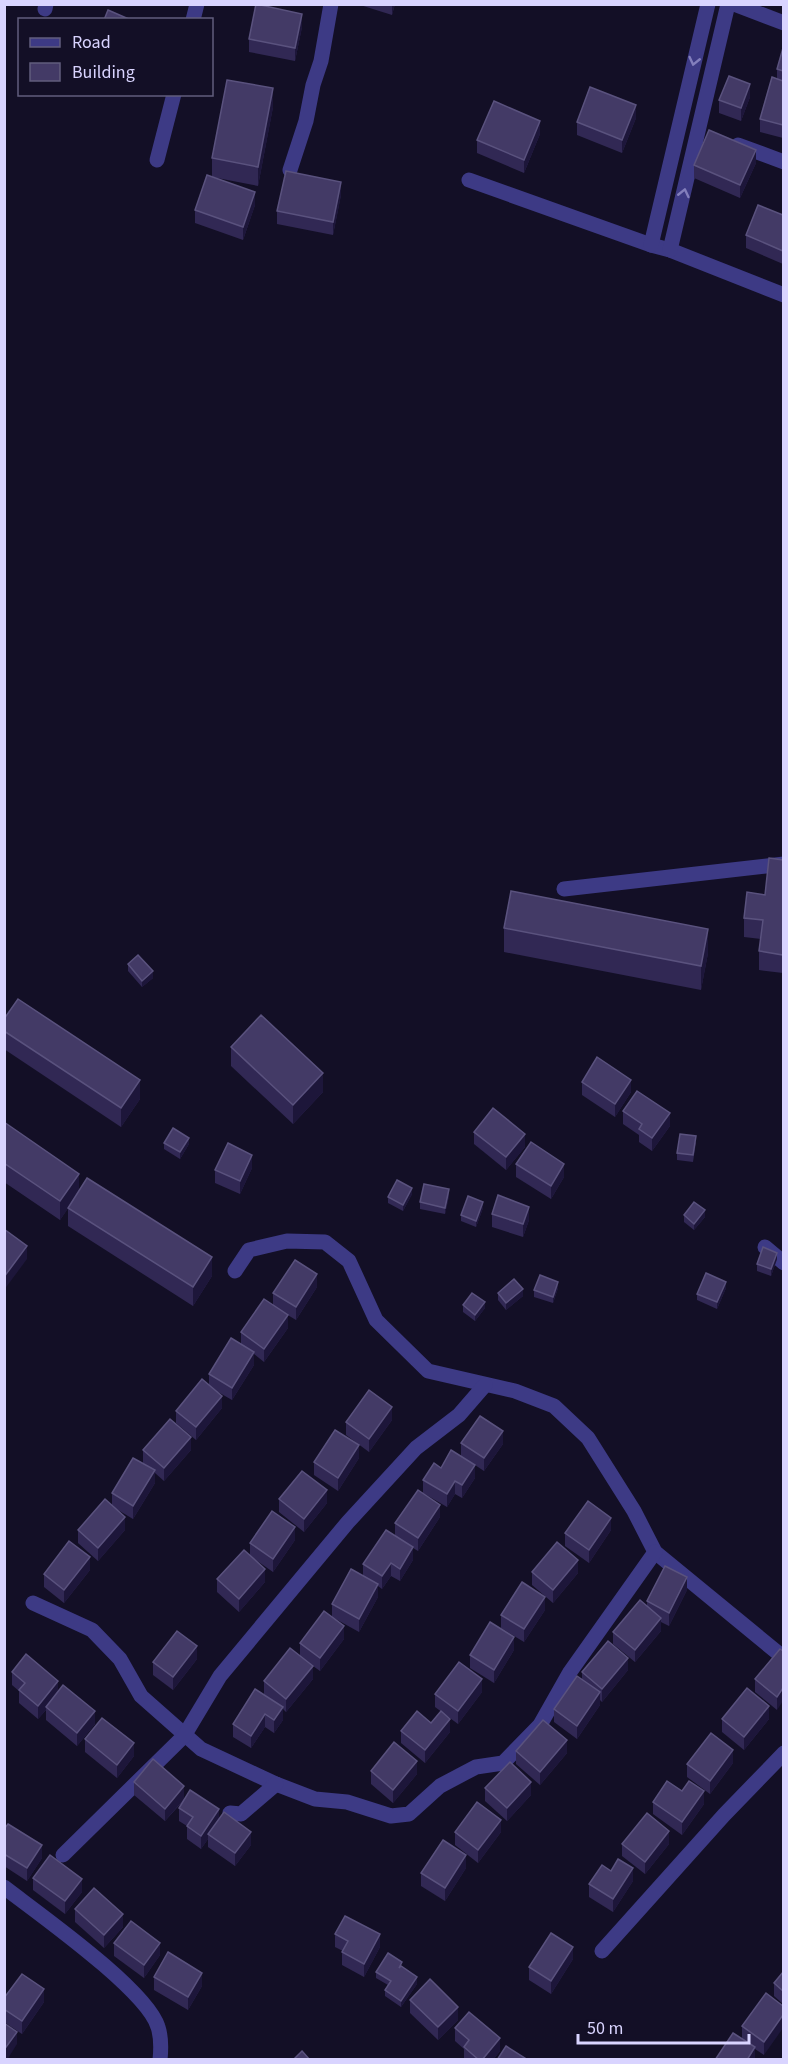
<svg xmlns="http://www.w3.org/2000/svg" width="788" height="2064" font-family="'Source Sans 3',sans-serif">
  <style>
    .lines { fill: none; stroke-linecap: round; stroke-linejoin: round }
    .minor { stroke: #3d3a85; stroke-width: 15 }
    .wall { fill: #312854 }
    .shaded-wall { fill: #1d163a }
    .building { fill: #433a66; stroke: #5a527e; stroke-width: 1.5 }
    .oneway { stroke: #837fbc }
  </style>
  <rect width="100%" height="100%" fill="#130f26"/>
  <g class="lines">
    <g class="minor">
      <path d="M734,4L784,23"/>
      <path d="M45,9L46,4"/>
      <path d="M193,20L197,4"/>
      <path d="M738,145L784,162"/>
      <path d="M157,160L174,94"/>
      <path d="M290,170L306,121L313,85L321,61L331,4"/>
      <path d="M469,180L651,245L670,250L784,295"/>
      <path d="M651,245L708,4"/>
      <path d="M670,250L728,4"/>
      <path d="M564,889L784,864"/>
      <path d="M765,1247L784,1263"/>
      <path d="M235,1271L249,1250L287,1241L325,1242L349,1261L376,1320L428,1371L515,1391L554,1406L588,1438L634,1511L655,1552L784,1658"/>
      <path d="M33,1603L92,1630L120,1659L141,1696L201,1749L276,1784L315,1799L347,1802L391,1816L409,1814L440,1786L476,1767L503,1763L540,1725L570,1672L655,1552"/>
      <path d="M230,1813L241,1814L276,1784"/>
      <path d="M63,1855L184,1736L220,1676L348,1522L416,1448L459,1415L485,1385"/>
      <path d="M4,1887C39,1914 147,1990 158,2027C161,2036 161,2050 160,2060"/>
      <path d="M602,1951L724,1815L784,1753"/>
    </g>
  </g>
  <g class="wall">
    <path d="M357,4H395L392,15Z"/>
    <path d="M302,27L295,61L249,52V39Z"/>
    <path d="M783,48V138L760,132V119L777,79V69Z"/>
    <path d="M750,97L741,121L719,113V100Z"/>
    <path d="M273,107L258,186L212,177L255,205L243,240L195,223V210L212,177V158Z"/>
    <path d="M636,118L622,153L577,135V122Z"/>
    <path d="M540,134L524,173L477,153V140Z"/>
    <path d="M756,163L740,198L694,178V165Z"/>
    <path d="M341,195L333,235L277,224V211Z"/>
    <path d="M783,215V264L746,248V235Z"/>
    <path d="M783,860V973L759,970V951L761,939L744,937V918L765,895Z"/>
    <path d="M504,928L708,953L701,990L504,952Z"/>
    <path d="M128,964L153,978L142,987L128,971Z"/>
    <path d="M4,1019L140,1099L121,1127L4,1049Z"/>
    <path d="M231,1047L323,1092L293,1124L231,1066Z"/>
    <path d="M582,1082L631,1092L615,1117L582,1095Z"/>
    <path d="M623,1111L670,1126L652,1151L639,1142V1135L623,1124Z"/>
    <path d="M4,1122L79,1190L212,1276L193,1306L68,1226V1208L60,1220L4,1182Z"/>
    <path d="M474,1132L525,1147L506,1170L474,1144Z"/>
    <path d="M696,1142L693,1162L677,1160V1153Z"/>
    <path d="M164,1143L189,1144L180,1159L164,1149Z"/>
    <path d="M516,1164L564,1177L551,1199L516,1177Z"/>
    <path d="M252,1168L240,1194L215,1183V1170Z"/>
    <path d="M412,1194L403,1211L388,1203V1197Z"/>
    <path d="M449,1196L445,1214L420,1209V1202Z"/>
    <path d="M483,1208L476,1227L461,1221V1215Z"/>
    <path d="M492,1214L529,1220L523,1237L492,1227Z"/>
    <path d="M684,1215L705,1217L694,1230L684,1222Z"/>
    <path d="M777,1259L771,1276L757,1271V1264Z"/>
    <path d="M317,1287L296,1320L281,1311L288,1328L264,1362L254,1354V1365L232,1400L218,1392L222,1408L196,1440L176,1423V1411L209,1384V1374L241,1344V1332L273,1305V1293Z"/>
    <path d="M558,1288L553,1303L534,1297V1290Z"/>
    <path d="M726,1288L717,1309L697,1300V1294Z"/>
    <path d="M498,1293L523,1296L506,1310L498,1300Z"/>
    <path d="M463,1305L485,1308L475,1321L463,1312Z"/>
    <path d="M392,1420L369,1452L346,1435V1422Z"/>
    <path d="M461,1443L503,1444L484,1471L475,1465V1478L462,1498L455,1494L447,1507L423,1493V1480L441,1468L468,1461L461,1456Z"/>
    <path d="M143,1450H191L164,1481L155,1473V1483L133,1519L113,1507L125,1530L98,1561L78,1543V1530L112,1506V1493L147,1466L143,1463Z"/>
    <path d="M359,1458L338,1491L314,1475V1462Z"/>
    <path d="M279,1499L327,1503L304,1532L279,1512Z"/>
    <path d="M440,1517L418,1551L413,1548V1560L400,1581L391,1576L382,1589L378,1586V1597L359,1632L332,1617L344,1639L320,1671L313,1666V1679L286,1712L283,1709V1720L274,1733L265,1727L251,1748L233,1737V1724L272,1700L264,1694V1681L300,1655V1643L332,1617V1604L363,1576V1564L395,1536V1523Z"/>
    <path d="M611,1530L589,1563L565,1546V1533Z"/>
    <path d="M295,1540L273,1572L253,1558L265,1582L239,1612L217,1592V1579L250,1556V1543Z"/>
    <path d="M90,1570L64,1603L44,1587V1574Z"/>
    <path d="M532,1572L578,1573L553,1603L532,1585Z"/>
    <path d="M687,1590L669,1626L661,1622V1631L635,1662L613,1644V1632L647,1606V1601Z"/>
    <path d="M545,1610L524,1642L501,1628V1615Z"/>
    <path d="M780,1649L777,1710L755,1692V1679Z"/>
    <path d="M514,1650L494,1683L470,1668V1655Z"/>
    <path d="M197,1659L173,1690L153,1675V1662Z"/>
    <path d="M628,1670L602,1702L600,1700V1705L577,1739L554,1722V1709L582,1679V1672Z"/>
    <path d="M12,1672L58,1691L95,1724L77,1746L46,1720V1710L38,1719L19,1703V1691L12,1685Z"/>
    <path d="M482,1692L458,1724L435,1707V1694Z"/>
    <path d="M722,1719H769L744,1750L722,1732Z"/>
    <path d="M431,1723L450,1732L425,1763L401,1743V1731Z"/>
    <path d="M85,1739L134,1756L117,1778L85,1752Z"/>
    <path d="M516,1751L567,1753L540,1785L516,1764Z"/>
    <path d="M733,1763L710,1794L687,1777V1764Z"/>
    <path d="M371,1771L417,1774L393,1803L371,1784Z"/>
    <path d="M134,1782L184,1799L219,1819L251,1845L235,1866L208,1847V1839L201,1849L187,1839V1826L179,1821V1808L184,1800L165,1821L134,1795Z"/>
    <path d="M485,1788L531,1795L507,1821L485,1801Z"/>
    <path d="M682,1791L704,1804L682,1835L653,1814V1802Z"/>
    <path d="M4,1829L42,1858L27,1881L4,1866Z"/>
    <path d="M455,1832H501L478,1863L455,1845Z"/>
    <path d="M622,1844H669L645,1874L622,1856Z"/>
    <path d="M466,1868L445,1901L421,1886V1873Z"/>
    <path d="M33,1878L82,1892L65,1914L33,1890Z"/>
    <path d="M633,1881L613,1912L589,1897V1884Z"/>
    <path d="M75,1909L123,1927L104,1948L75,1922Z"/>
    <path d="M335,1934L380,1947L364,1977L342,1965V1952L343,1951L335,1947Z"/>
    <path d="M114,1943L160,1955L144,1978L114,1956Z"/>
    <path d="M573,1959L551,1994L529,1980V1967Z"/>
    <path d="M402,1966L417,1984L401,2007L385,1996V1990L388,1985L376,1978V1972Z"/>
    <path d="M783,1972V2004L774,1996V1983Z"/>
    <path d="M154,1977L202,1986L188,2010L154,1990Z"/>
    <path d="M766,1993L764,2055L755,2049V2060L742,2039V2026Z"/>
    <path d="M4,1998L44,2002L22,2034L4,2022Z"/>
    <path d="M410,2000L458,2020L438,2040L410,2013Z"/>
    <path d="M455,2028L500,2051L493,2060H464V2049L455,2041Z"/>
  </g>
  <g class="shaded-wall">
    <path d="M392,4H395L392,15Z"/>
    <path d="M302,14V27L295,61V48Z"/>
    <path d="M750,84V97L741,121V108Z"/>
    <path d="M273,88V107L258,186V167Z"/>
    <path d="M636,105V118L622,153V140Z"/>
    <path d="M540,121V134L524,173V160Z"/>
    <path d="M756,150V163L740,198V185Z"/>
    <path d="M341,182V195L333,235V222Z"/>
    <path d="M255,192V205L243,240V227Z"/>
    <path d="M708,929V953L701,990V966Z"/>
    <path d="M153,971V978L142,987V981Z"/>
    <path d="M323,1073V1092L293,1124V1105Z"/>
    <path d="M140,1080V1099L121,1127V1108Z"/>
    <path d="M631,1080V1092L615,1117V1104Z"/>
    <path d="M670,1113V1126L652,1151V1138Z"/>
    <path d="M525,1134V1147L506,1170V1157Z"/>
    <path d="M189,1138V1144L180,1159V1152Z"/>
    <path d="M252,1155V1168L240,1194V1181Z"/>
    <path d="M564,1164V1177L551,1199V1186Z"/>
    <path d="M79,1174V1193L60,1220V1201Z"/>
    <path d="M412,1188V1194L403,1211V1205Z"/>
    <path d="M449,1189V1196L445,1214V1208Z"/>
    <path d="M483,1202V1208L476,1227V1221Z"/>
    <path d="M529,1207V1220L523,1237V1224Z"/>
    <path d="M705,1210V1217L694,1230V1224Z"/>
    <path d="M27,1246V1259L4,1290V1277Z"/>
    <path d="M777,1253V1259L771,1276V1269Z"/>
    <path d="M212,1257V1276L193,1306V1287Z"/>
    <path d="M317,1274V1287L296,1320V1307Z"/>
    <path d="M558,1282V1288L553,1303V1297Z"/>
    <path d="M726,1282V1288L717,1309V1302Z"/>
    <path d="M523,1289V1296L506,1310V1303Z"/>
    <path d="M485,1302V1308L475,1321V1315Z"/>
    <path d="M288,1315V1328L264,1362V1349Z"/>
    <path d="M254,1352V1365L232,1400V1388Z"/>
    <path d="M222,1396V1408L196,1440V1427Z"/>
    <path d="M392,1407V1420L369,1452V1439Z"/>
    <path d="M503,1431V1444L484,1471V1458Z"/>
    <path d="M191,1437V1450L164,1481V1468Z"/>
    <path d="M359,1445V1458L338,1491V1478Z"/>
    <path d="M475,1465V1478L462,1498V1485Z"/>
    <path d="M155,1470V1483L133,1519V1506Z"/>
    <path d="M455,1481V1494L447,1507V1494Z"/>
    <path d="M327,1490V1503L304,1532V1519Z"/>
    <path d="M440,1505V1517L418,1551V1538Z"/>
    <path d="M125,1517V1530L98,1561V1548Z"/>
    <path d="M611,1518V1530L589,1563V1550Z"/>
    <path d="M295,1527V1540L273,1572V1559Z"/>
    <path d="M413,1547V1560L400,1581V1569Z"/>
    <path d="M90,1557V1570L64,1603V1590Z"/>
    <path d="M578,1560V1573L553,1603V1590Z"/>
    <path d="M391,1563V1576L382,1589V1576Z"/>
    <path d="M265,1569V1582L239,1612V1599Z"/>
    <path d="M687,1577V1590L669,1626V1613Z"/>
    <path d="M378,1584V1597L359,1632V1619Z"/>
    <path d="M545,1597V1610L524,1642V1629Z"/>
    <path d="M661,1618V1631L635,1662V1650Z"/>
    <path d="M344,1626V1639L320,1671V1658Z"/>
    <path d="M514,1637V1650L494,1683V1670Z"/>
    <path d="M197,1646V1659L173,1690V1677Z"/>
    <path d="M628,1658V1670L602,1702V1689Z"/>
    <path d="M313,1666V1679L286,1712V1699Z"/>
    <path d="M482,1679V1692L458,1724V1711Z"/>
    <path d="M58,1681V1694L46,1707V1710L38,1719V1706Z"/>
    <path d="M783,1688V1701L777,1710V1697Z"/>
    <path d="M600,1692V1705L577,1739V1726Z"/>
    <path d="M769,1706V1719L744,1750V1737Z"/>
    <path d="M283,1707V1720L274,1733V1720Z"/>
    <path d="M95,1711V1724L77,1746V1733Z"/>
    <path d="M265,1714V1727L251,1748V1736Z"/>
    <path d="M450,1719V1732L425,1763V1750Z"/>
    <path d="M567,1740V1753L540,1785V1772Z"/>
    <path d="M134,1743V1756L117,1778V1765Z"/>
    <path d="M733,1750V1763L710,1794V1781Z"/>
    <path d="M417,1761V1774L393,1803V1790Z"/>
    <path d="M531,1782V1795L507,1821V1808Z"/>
    <path d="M184,1786V1799L165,1821V1809Z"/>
    <path d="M704,1791V1804L682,1835V1822Z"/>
    <path d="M219,1809V1822L208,1834V1839L201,1849V1836Z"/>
    <path d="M501,1820V1832L478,1863V1850Z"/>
    <path d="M669,1831V1844L645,1874V1862Z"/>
    <path d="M251,1832V1845L235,1866V1853Z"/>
    <path d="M42,1845V1858L27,1881V1868Z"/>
    <path d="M466,1855V1868L445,1901V1888Z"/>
    <path d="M633,1868V1881L613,1912V1899Z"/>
    <path d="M82,1879V1892L65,1914V1901Z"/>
    <path d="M123,1914V1927L104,1948V1935Z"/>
    <path d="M380,1934V1947L364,1977V1964Z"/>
    <path d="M160,1943V1955L144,1978V1965Z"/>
    <path d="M573,1947V1959L551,1994V1981Z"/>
    <path d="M202,1973V1986L188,2010V1997Z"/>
    <path d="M417,1977V1984L401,2007V2001Z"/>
    <path d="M44,1989V2002L22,2034V2021Z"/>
    <path d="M458,2007V2020L438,2040V2027Z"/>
    <path d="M783,2015V2028L764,2055V2042Z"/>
    <path d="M17,2032V2044L7,2060H4V2050Z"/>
    <path d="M500,2038V2051L493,2060H482Z"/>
    <path d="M755,2047V2060H747Z"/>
  </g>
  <g class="building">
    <path d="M256,4L302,14L295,48L249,39Z"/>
    <path d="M108,10L131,20H104Z"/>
    <path d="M783,48V71L777,69Z"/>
    <path d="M729,76L750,84L741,108L719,100Z"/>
    <path d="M772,77L783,81V125L760,119Z"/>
    <path d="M227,80L273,88L258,167L212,158Z"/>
    <path d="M590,87L636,105L622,140L577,122Z"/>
    <path d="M494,101L540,121L524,160L477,140Z"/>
    <path d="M709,130L756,150L740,185L694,165Z"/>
    <path d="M286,171L341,182L333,222L277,211Z"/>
    <path d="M207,175L255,192L243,227L195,210Z"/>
    <path d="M758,205L783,215V251L746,235Z"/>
    <path d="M769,858L783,860V955L759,951L763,920L744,918L747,892L765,895Z"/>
    <path d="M511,891L708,929L701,966L504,928Z"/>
    <path d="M138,955L153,971L142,981L128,964Z"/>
    <path d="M18,999L140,1080L121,1108L4,1031V1019Z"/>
    <path d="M261,1015L323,1073L293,1105L231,1047Z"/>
    <path d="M597,1057L631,1080L615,1104L582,1082Z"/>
    <path d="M637,1091L670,1113L652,1138L639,1129L642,1124L623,1111Z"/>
    <path d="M493,1108L525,1134L506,1157L474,1132Z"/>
    <path d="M4,1122L79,1174L60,1201L4,1163Z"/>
    <path d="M173,1128L189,1138L180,1152L164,1143Z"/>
    <path d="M680,1134L696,1136L693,1155L677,1153Z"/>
    <path d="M531,1142L564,1164L551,1186L516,1164Z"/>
    <path d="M228,1143L252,1155L240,1181L215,1170Z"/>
    <path d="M87,1178L212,1257L193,1287L68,1208Z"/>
    <path d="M397,1180L412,1188L403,1205L388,1197Z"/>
    <path d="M424,1184L449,1189L445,1208L420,1202Z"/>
    <path d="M498,1195L529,1207L523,1224L492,1214Z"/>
    <path d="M468,1196L483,1202L476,1221L461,1215Z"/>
    <path d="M694,1202L705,1210L694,1224L684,1215Z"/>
    <path d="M4,1229L27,1246L4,1277Z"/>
    <path d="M763,1247L777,1253L771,1269L757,1264Z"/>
    <path d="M295,1260L317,1274L296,1307L273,1293Z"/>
    <path d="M706,1273L726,1282L717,1302L697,1294Z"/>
    <path d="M540,1275L558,1282L553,1297L534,1290Z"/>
    <path d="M514,1279L523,1289L506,1303L498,1293Z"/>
    <path d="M472,1293L485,1302L475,1315L463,1305Z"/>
    <path d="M264,1299L288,1315L264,1349L241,1332Z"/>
    <path d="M231,1338L254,1352L232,1388L209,1374Z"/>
    <path d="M202,1379L222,1396L196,1427L176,1411Z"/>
    <path d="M369,1390L392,1407L369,1439L346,1422Z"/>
    <path d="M480,1416L503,1431L484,1458L461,1443Z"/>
    <path d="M170,1419L191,1437L164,1468L143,1450Z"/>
    <path d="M335,1430L359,1445L338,1478L314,1462Z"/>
    <path d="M451,1450L475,1465L462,1485L455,1481L447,1494L423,1480L434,1463L441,1468Z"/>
    <path d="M133,1458L155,1470L133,1506L112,1493Z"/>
    <path d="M302,1471L327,1490L304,1519L279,1499Z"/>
    <path d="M418,1490L440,1505L418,1538L395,1523Z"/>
    <path d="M105,1499L125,1517L98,1548L78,1530Z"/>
    <path d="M588,1501L611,1518L589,1550L565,1533Z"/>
    <path d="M272,1511L295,1527L273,1559L250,1543Z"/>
    <path d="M386,1530L413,1547L400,1569L391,1563L382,1576L363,1564Z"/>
    <path d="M69,1541L90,1557L64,1590L44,1574Z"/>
    <path d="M557,1542L578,1560L553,1590L532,1572Z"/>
    <path d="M244,1550L265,1569L239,1599L217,1579Z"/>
    <path d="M665,1566L687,1577L669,1613L647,1601Z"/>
    <path d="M351,1569L378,1584L359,1619L332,1604Z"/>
    <path d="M522,1582L545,1597L524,1629L501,1615Z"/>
    <path d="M640,1600L661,1618L635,1650L613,1632Z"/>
    <path d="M324,1611L344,1626L320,1658L300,1643Z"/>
    <path d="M490,1622L514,1637L494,1670L470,1655Z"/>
    <path d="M177,1631L197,1646L173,1677L153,1662Z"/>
    <path d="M608,1641L628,1658L602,1689L582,1672Z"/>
    <path d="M290,1648L313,1666L286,1699L264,1681Z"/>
    <path d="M780,1649L783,1651V1688L777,1697L755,1679Z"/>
    <path d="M26,1654L58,1681L38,1706L19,1690L25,1683L12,1672Z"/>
    <path d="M459,1662L482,1679L458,1711L435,1694Z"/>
    <path d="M577,1676L600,1692L577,1726L554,1709Z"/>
    <path d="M63,1685L95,1711L77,1733L46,1707Z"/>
    <path d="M747,1688L769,1706L744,1737L722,1719Z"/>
    <path d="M255,1689L283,1707L274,1720L265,1714L251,1736L233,1724Z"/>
    <path d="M417,1711L431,1723L441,1711L450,1719L425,1750L401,1731Z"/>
    <path d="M102,1718L134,1743L117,1765L85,1739Z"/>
    <path d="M543,1720L567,1740L540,1772L516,1751Z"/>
    <path d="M711,1733L733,1750L710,1781L687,1764Z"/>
    <path d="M394,1742L417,1761L393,1790L371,1771Z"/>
    <path d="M153,1759L184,1786L165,1809L134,1782Z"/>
    <path d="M510,1762L531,1782L507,1808L485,1788Z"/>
    <path d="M667,1781L682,1791L689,1781L704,1791L682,1822L653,1802Z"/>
    <path d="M190,1790L219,1809L201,1836L187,1826L193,1817L179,1808Z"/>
    <path d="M477,1802L501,1820L478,1850L455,1832Z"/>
    <path d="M224,1812L251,1832L235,1853L208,1834Z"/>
    <path d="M647,1813L669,1831L645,1862L622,1844Z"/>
    <path d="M8,1824L42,1845L27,1868L4,1854V1829Z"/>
    <path d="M443,1840L466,1855L445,1888L421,1873Z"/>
    <path d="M50,1855L82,1879L65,1901L33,1878Z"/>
    <path d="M618,1859L633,1868L613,1899L589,1884L602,1865L611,1871Z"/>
    <path d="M94,1888L123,1914L104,1935L75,1909Z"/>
    <path d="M345,1916L380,1934L364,1964L342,1952L348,1941L335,1934Z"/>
    <path d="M131,1921L160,1943L144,1965L114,1943Z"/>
    <path d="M551,1933L573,1947L551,1981L529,1967Z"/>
    <path d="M168,1952L202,1973L188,1997L154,1977Z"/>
    <path d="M388,1953L402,1962L399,1968L401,1966L417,1977L401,2001L385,1990L391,1981L376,1972Z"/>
    <path d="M783,1972V1991L774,1983Z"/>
    <path d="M22,1974L44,1989L22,2021L4,2009V1998Z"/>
    <path d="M430,1979L458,2007L438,2027L410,2000Z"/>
    <path d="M766,1993L783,2006V2015L764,2042L742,2026Z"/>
    <path d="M469,2012L500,2038L482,2060H479L464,2047L469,2040L455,2028Z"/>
    <path d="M4,2023L17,2032L4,2050Z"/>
    <path d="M733,2033L755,2047L747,2060H715Z"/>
    <path d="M506,2046L528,2060H497Z"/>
    <path d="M302,2051L310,2060H293Z"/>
  </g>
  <defs><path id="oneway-chevron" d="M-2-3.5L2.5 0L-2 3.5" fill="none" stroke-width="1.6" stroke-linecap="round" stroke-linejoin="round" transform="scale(1.5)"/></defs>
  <g class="oneway">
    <use href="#oneway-chevron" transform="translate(694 61) rotate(103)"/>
    <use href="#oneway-chevron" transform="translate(684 193) rotate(-77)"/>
  </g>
  <rect width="788" height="2064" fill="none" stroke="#d9d4ff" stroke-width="12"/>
  <rect x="18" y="18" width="195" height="78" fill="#130f26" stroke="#625e7d" stroke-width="1.5"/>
  <rect x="30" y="38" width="30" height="9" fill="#3d3a85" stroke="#625e7d" stroke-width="1.5"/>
  <text x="72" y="48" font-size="18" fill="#d9d4ff">Road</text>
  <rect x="30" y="63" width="30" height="18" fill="#433a66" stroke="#625e7d" stroke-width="1.5"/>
  <text x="72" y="78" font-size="18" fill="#d9d4ff">Building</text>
  <path d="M578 2034v9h171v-9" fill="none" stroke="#d9d4ff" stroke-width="3"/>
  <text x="587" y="2034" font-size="18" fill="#d9d4ff" stroke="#130f26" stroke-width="4.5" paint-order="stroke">50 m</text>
</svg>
